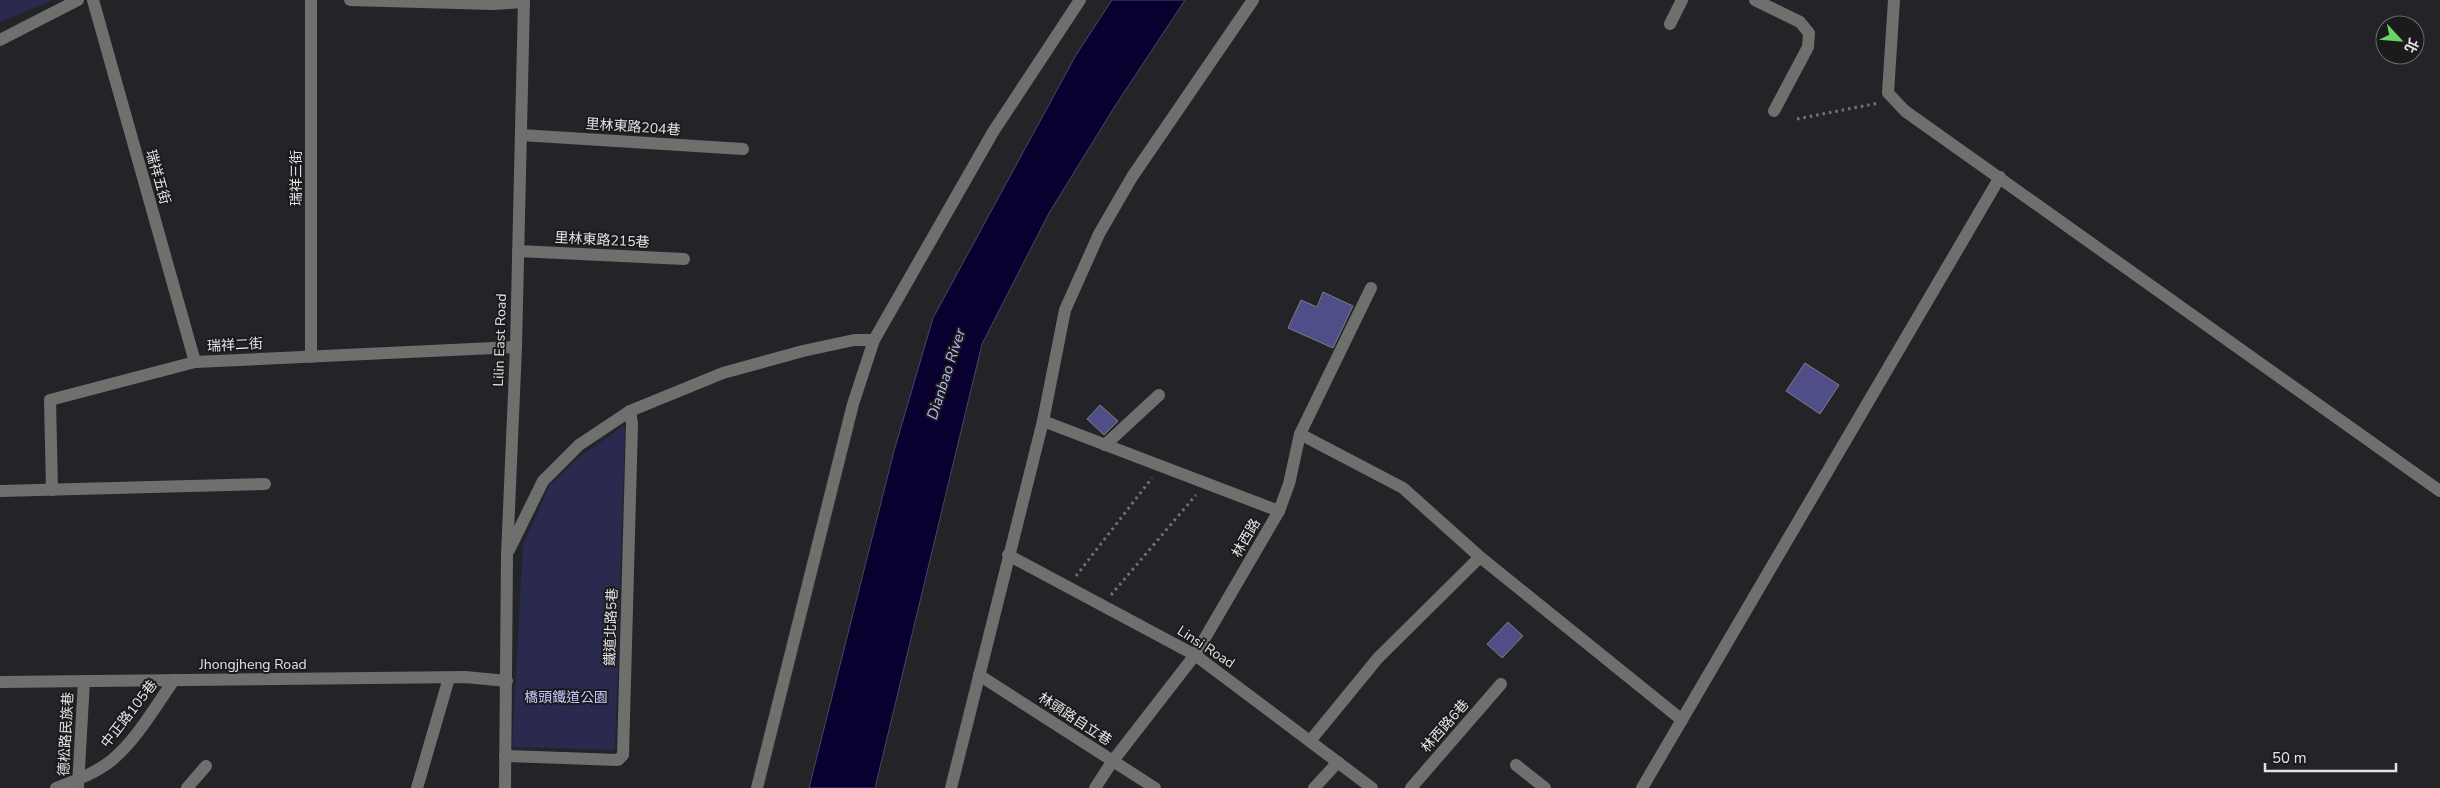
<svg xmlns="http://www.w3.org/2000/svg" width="2440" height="788" font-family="'Nunito Sans','Noto Sans TC',sans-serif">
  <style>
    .green { fill: #2a2a4f }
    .water { fill: #09002f; stroke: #4b4466 }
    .building { fill: #4f4e89; stroke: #7c7d81 }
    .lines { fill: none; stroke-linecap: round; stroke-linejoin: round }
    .path { stroke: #737376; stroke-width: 3; stroke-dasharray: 2.5 4; stroke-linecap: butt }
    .minor { stroke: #6e706e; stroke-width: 12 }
    .labels { text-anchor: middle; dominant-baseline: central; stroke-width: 4; stroke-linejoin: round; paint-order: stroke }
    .street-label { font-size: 14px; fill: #e4e4e7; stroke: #1b1b1e }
    .park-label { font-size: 14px; fill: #c5c8fe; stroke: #1b1b1e }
    .water-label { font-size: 15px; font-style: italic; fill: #b9bcf1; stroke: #1b1b1e }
  </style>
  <rect width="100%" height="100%" fill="#242428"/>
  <g class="green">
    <path d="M0,0H53L0,22Z"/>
    <path d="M625,425L615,750L512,747L523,545L550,485L579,457Z"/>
  </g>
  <path class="water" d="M1112,0H1185L1115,106L1049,213L982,344L875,788H809L894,451L933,318L1076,55Z"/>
  <g class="building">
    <path d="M1323,292L1353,306L1333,348L1288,328L1301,300L1317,307Z"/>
    <path d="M1805,363L1839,385L1820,414L1786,391Z"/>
    <path d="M1100,405L1118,421L1104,435L1087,419Z"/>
    <path d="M1508,622L1523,636L1502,658L1487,644Z"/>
  </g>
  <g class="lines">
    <g class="path">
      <path d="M1797,119L1879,103"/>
      <path d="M1076,576L1152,478"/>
      <path d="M1111,595L1196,495"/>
    </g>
    <g class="minor">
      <path d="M93,0L195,362"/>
      <path d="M311,0V357"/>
      <path d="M350,0L493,4"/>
      <path d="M1755,0L1800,22L1809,33L1808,47L1774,111"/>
      <path d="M1894,0L1888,93L1905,111L2440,491"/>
      <path d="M487,1L493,4L524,2"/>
      <path d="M1670,24L1682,0"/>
      <path d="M0,40L78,0"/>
      <path d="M521,135L743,149"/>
      <path d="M518,251L684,259"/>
      <path d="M1043,421L1279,511"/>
      <path d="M1300,434L1403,488L1480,557L1682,720"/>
      <path d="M1105,445L1159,395"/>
      <path d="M52,490L50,400L195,362L516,347"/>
      <path d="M0,491L265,484"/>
      <path d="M509,550L543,481L579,445L630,411L723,373L803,351L854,340H874"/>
      <path d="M1008,555L1195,655L1372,788"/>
      <path d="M979,675L1155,788"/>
      <path d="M0,682L465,677L507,681"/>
      <path d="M1310,741L1378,658L1480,557"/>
      <path d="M505,756L618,760L623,755L632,424L630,411"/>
      <path d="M1516,765L1545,788"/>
      <path d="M78,786L84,681"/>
      <path d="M56,788C74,781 96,773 112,760C137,739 155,707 174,680"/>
      <path d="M187,788L206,766"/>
      <path d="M417,788L449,678"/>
      <path d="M505,788L507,555L516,347L524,0"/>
      <path d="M757,788L853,404L874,340L993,132L1080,0"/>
      <path d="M951,788L1043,421L1065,310L1099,234L1132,177L1253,0"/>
      <path d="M1095,788L1112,762L1195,655L1279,511L1289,484L1300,434L1371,288"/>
      <path d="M1314,788L1338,762"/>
      <path d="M1411,788L1501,684"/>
      <path d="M1642,788L2000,177"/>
    </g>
  </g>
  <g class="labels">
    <g class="street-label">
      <text transform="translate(633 127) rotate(4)">里林東路204巷</text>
      <text transform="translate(158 177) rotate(74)">瑞祥五街</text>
      <text transform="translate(296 178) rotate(-90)">瑞祥三街</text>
      <text transform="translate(602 240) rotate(3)">里林東路215巷</text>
      <text transform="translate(500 340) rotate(-88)">Lilin East Road</text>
      <text transform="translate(235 345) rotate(-3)">瑞祥二街</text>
      <text transform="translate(1246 538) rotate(-60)">林西路</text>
      <text transform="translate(611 627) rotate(-88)">鐵道北路5巷</text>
      <text transform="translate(1206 647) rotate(33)">Linsi Road</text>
      <text x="253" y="664">Jhongjheng Road</text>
      <text transform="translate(129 714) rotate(-52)">中正路105巷</text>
      <text transform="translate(1075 719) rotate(33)">林頭路自立巷</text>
      <text transform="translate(1445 726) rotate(-49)">林西路6巷</text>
      <text transform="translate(66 734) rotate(-87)">德松路民族巷</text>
    </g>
    <g class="park-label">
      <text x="566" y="697">橋頭鐵道公園</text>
    </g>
    <g class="water-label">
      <text transform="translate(946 374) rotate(-72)">Dianbao River</text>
    </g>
  </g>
  <g transform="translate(2400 40) rotate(116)"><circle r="24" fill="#1b1b1e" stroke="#6b6b6e"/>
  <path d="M0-4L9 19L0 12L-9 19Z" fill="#6bd362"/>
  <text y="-8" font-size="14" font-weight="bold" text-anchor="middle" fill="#e4e4e7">北</text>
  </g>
  <path d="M2265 763v8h131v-8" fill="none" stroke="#e4e4e7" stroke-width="2.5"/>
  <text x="2272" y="763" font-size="15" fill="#e4e4e7" stroke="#1b1b1e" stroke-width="4" paint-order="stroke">50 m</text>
</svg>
